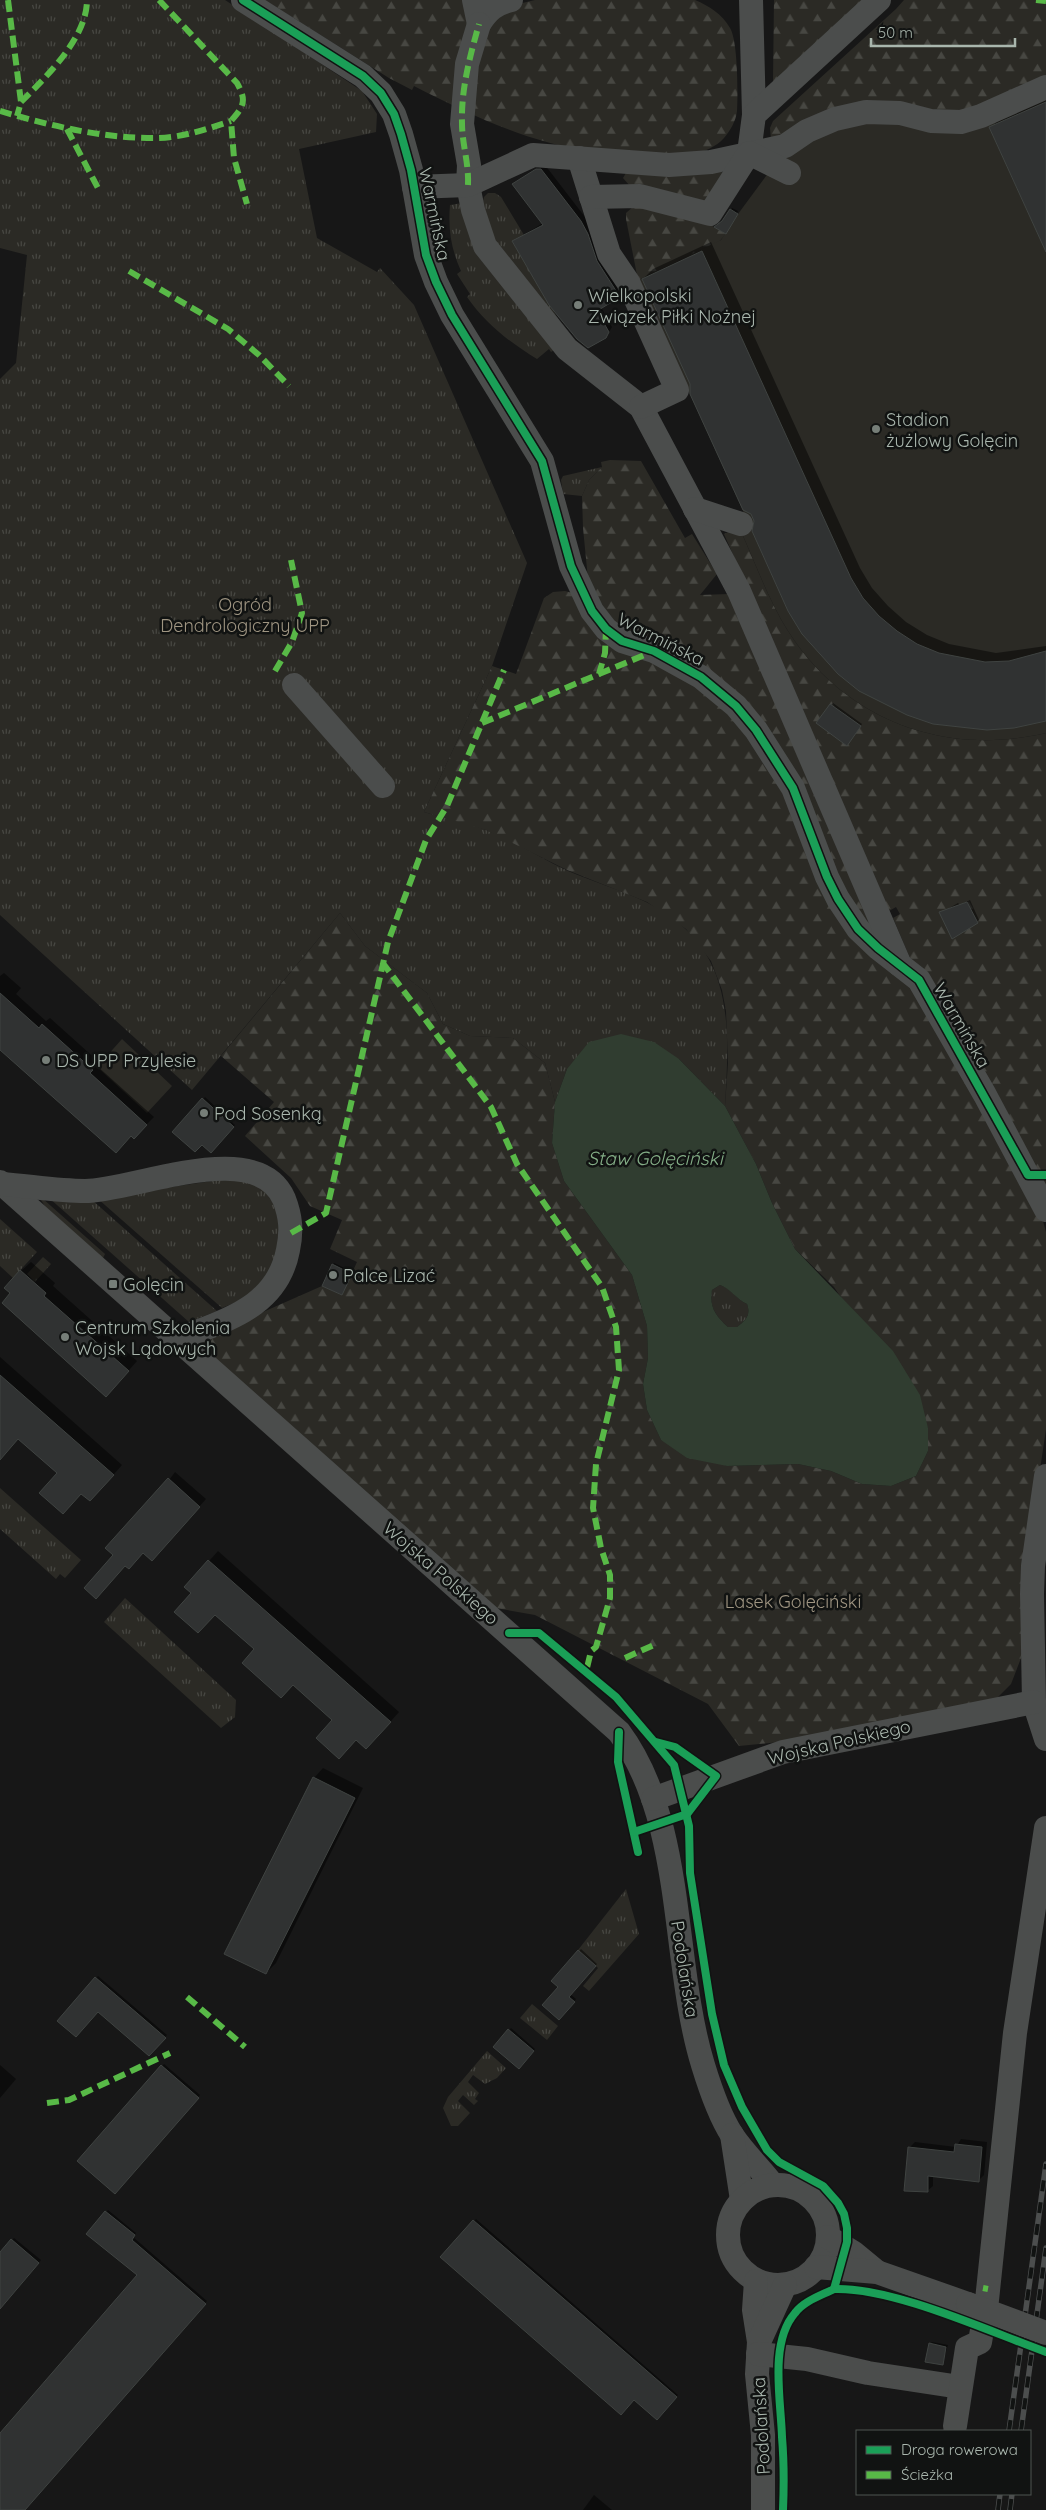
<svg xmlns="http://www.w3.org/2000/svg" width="1046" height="2510" font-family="Quicksand,sans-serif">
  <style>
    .grass { fill: url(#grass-tufts) }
    .forest { fill: url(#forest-firs) }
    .pitch { fill: #2b2a25 }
    .water { fill: #303d30; fill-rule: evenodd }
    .shadow { fill: #0007 }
    .building { fill: #303232; stroke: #3f4341 }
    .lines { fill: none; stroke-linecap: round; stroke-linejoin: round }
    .minor { stroke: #4b4d4c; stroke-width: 24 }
    .rail-casing { stroke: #4c4e4e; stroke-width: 5.5 }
    .rail { stroke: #111312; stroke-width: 4; stroke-dasharray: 11; stroke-linecap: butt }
    .minor-bridge { stroke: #4b4d4c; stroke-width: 24 }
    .quiet { stroke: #58b947; stroke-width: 6; stroke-dasharray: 12 6; stroke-linecap: butt }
    .cycleway-casing { stroke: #111312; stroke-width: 11 }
    .cycleway { stroke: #1a9f57; stroke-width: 8 }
    .poi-dot { fill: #767e78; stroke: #111312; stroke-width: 2 }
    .labels { text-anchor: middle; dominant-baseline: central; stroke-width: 5; stroke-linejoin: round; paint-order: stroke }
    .street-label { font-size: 18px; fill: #a9b6ad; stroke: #111312 }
    .poi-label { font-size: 18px; fill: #a9b6ad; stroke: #111312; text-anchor: start }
    .park-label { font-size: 18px; fill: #9f9582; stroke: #111312 }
    .water-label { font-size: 19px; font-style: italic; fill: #84ae87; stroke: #111312 }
  </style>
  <defs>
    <pattern id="grass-tufts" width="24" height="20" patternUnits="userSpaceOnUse" patternTransform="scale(1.25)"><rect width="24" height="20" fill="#2b2a25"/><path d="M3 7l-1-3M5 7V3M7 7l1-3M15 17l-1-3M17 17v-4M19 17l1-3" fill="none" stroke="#474742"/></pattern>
    <pattern id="forest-firs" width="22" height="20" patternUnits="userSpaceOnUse" patternTransform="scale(1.25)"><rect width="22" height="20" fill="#2b2a25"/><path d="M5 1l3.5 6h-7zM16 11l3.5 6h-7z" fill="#474742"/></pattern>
  </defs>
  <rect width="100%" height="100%" fill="#171717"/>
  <g class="grass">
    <path d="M0,0H225L362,91L377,114L376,132L299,149L317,238L377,272L380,268L414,305L527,563L492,666L424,812C444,818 467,822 486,830C515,841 540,858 568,871C594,882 621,890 646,902C734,946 730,1020 725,1106L679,1059L567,1069L555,1102L545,1063L513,1038L470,1036L443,1024L427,993L365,946L340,913L192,1090L0,915V379L16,363L27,255L0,248Z"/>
    <path d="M488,193H495L501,197L524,235L512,241L560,322L500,254L482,205L484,197Z"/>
    <path d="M462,203L559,347L551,352L549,349L537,359C509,342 486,324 467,297L470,294L457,274L461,271C451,249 448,229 450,205Z"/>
    <path d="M602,467L589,480L582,496L563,494L561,480L563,476Z"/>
    <path d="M219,1180C229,1180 241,1180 250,1183C292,1198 283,1257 262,1286C254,1296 234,1303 222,1308L97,1198Z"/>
    <path d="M48,1197L91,1199L217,1311L189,1322Z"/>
    <path d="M42,1198L105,1254L102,1260L50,1214L41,1200Z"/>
    <path d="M0,1219L37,1252L13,1278L0,1266Z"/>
    <path d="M43,1257L51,1264L35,1282L27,1274Z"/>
    <path d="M720,1285C732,1289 736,1299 747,1304C751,1315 746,1320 737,1327H728C716,1316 709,1307 712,1290Z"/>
    <path d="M0,1488L81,1560L65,1578L60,1574L56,1579L0,1529Z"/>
    <path d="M125,1598L236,1700L235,1717L221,1728L104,1622Z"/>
    <path d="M626,1889L639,1934L589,1991L583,1986L598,1968L578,1950Z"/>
    <path d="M532,2004L558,2026L547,2040L520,2018Z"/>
    <path d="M487,2051L506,2068L497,2078L485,2084L473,2075L468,2082L479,2093L475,2099L478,2101L474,2105L463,2095L458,2101L470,2113L458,2126H451L443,2108L448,2097Z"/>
  </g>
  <g class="forest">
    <path d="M265,0H490L502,8L535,0H695C709,6 722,14 730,28C738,41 738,94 737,111C736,121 730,131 724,138C716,147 704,151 694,155C660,153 624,155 590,151C528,143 469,114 414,86L412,90L389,78Z"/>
    <path d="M774,0H863L773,82Z"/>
    <path d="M904,0H1046V78L978,110L771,139L770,128L773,121L896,9Z"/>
    <path d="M727,172L711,202L630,186L623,178L626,173Z"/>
    <path d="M634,206L709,224L726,234L716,245L638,280L626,219V213Z"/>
    <path d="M610,460L641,461L685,538L692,534L717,574L700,595L729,594L882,945L857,914L771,743L622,633L589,589L583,528L582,496L589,480L602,467L601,462Z"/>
    <path d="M739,527C755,562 768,599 788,631C845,720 944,757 1046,733V1193L913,965L893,918L900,914L896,907L889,911L724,534Z"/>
    <path d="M565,591L576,594L697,681L763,751L823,879L906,975L1041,1214L1046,1232V1429L1027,1558L1023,1653L1011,1684L996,1699L779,1742L739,1746L708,1704L535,1615L496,1608L195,1342L322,1286L342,1295L357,1262L330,1249L342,1220L310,1206L291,1178L245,1136L274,1102L221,1056L340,913L365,946L427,993L443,1024L470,1036L513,1038L545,1063L555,1102L552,1143L564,1181L632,1275L647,1326L648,1358L643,1384L647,1410L661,1440L727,1466L798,1464L831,1471L862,1484L891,1486L916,1476L928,1451V1428L834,1287L795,1249L772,1203L756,1164L725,1106L728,1063L726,1011L722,990L711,961L686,929L647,902L567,870L486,830L424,812L492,666L516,674L544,598L553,592Z"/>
  </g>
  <g class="pitch">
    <path d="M1046,95V733C944,757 845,720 788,631C768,599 755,562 739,527L748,522L638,280L721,240L738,214L766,176L785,157L800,145L853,123L911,122Z"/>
    <path d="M122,1039L172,1086L147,1113L97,1067Z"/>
  </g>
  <path class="water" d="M621,1034L654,1042L679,1059L725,1106L756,1164L772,1203L795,1249L893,1351L920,1395L928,1428V1451L916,1476L891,1486L862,1484L831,1471L798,1464L727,1466L687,1458L661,1440L647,1410L643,1384L648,1358L647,1326L632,1275L564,1181L552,1143L555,1102L567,1069L589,1042ZM720,1285C731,1289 736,1299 747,1304C751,1315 746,1320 737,1327H728C716,1316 709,1307 712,1290Z"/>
  <g class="shadow">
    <path d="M1046,98V249L991,128L1000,118Z"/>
    <path d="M541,165H545L585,217L623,292L601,307L612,327L606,337L514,241L543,223L514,184Z"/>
    <path d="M732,208L738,211L727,230L731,210Z"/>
    <path d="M711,242L860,568L872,588L888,606L906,622L927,635L949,644L996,653L1046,646V720L933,722L756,520L643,279L653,269Z"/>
    <path d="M833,703L862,724L849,742L831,705Z"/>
    <path d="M970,900L979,920L977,922L941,913L958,903L960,905Z"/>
    <path d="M4,973L21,988L16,994L46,1021L50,1018L99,1062L96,1065L154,1117L141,1130L0,1048V976Z"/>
    <path d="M205,1097L235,1125L211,1152L202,1144L174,1132Z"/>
    <path d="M31,1262L55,1283L53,1286L137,1361L116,1385L12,1293L21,1271Z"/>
    <path d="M334,1263L353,1272L342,1293L333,1265Z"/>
    <path d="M0,1357L122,1465L100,1490L59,1473L19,1438L0,1445Z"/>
    <path d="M175,1472L206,1499L159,1552L143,1551L126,1564L115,1554Z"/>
    <path d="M218,1551L399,1712L376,1738L334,1720L186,1587Z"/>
    <path d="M323,1768L363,1788L276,1963L266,1973L314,1778Z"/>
    <path d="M581,1949L597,1964L570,1994L576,1999L559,2019L560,1987L553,1981Z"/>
    <path d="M98,1976L167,2035L149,2055L98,2010L58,2021Z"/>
    <path d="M511,2028L535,2049L519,2067L495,2046Z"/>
    <path d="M164,2064L200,2095L115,2192L79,2161Z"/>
    <path d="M0,2065L16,2079L0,2098Z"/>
    <path d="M961,2139L987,2142L984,2175L978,2181L933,2175V2186L927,2191L910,2147L915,2142L956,2147Z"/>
    <path d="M108,2210L136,2233L133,2237L207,2301L24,2510H0V2434L139,2275L88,2233Z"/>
    <path d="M476,2219L678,2395L657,2418L634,2398L442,2257Z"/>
    <path d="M14,2238L41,2260L0,2308V2254Z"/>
    <path d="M932,2342L948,2345L942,2364L930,2344Z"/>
    <path d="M594,2495L612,2510H583Z"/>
  </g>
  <g class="building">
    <path d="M1046,102V252L989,127Z"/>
    <path d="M536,169H541L581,221L588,234L597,261L620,297L597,311L609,332L606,338L588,348L577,339L549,305L512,241L543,225L512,184Z"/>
    <path d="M730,209L738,214L726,234L714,227L722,221Z"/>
    <path d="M702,251L851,578L863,598L879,616L897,631L917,644L939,653L985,662L1009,661L1046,651V721L1014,728L987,730L933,724L907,715L859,691L838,674L802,634L788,611L752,531L754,521L751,514L743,510L690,394V384L642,279Z"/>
    <path d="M830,704L861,726L847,746L816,723Z"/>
    <path d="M967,902L978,923L952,939L939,912Z"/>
    <path d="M0,993L39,1028L42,1024L93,1070L90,1073L147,1125L134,1139L131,1136L116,1153L0,1050Z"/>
    <path d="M202,1098L234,1127L211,1153L202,1145L195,1152L172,1132Z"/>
    <path d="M332,1264L352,1274L342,1295L322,1286Z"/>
    <path d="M20,1270L46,1293L44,1296L129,1371L106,1397L2,1303L10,1293L4,1288Z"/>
    <path d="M0,1375L114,1475L90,1501L81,1494L63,1514L39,1493L57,1473L18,1439L0,1460Z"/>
    <path d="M168,1478L200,1507L152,1561L143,1553L129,1569L125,1566L96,1599L84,1588L113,1555L105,1548Z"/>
    <path d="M208,1560L391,1722L366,1749L356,1740L339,1759L316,1738L332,1720L293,1685L281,1698L242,1663L254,1649L215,1615L198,1633L174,1612L191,1593L184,1587Z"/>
    <path d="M313,1777L355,1798L266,1974L224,1954Z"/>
    <path d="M578,1950L596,1966L569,1997L575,2002L559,2020L542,2005L558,1987L551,1981Z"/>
    <path d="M95,1977L166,2038L149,2056L98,2012L76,2037L57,2021Z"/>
    <path d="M508,2029L534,2051L519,2069L493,2047Z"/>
    <path d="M161,2065L199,2098L115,2194L77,2161Z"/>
    <path d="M955,2144L982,2147L979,2182L928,2176V2192L904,2191L908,2147L954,2152Z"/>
    <path d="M105,2211L135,2235L132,2240L206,2304L25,2510H0V2433L137,2275L86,2234Z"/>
    <path d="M473,2220L677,2397L657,2420L634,2400L621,2415L440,2257Z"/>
    <path d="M11,2239L39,2263L0,2309V2252Z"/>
    <path d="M929,2343L946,2347L943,2365L925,2362Z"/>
  </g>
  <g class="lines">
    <g class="minor">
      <path d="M243,0L363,76L381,93L394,114L401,134L411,170L426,255L436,282L452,315L542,461L571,566L592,611L606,629L622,641L654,651L701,677L736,706L756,730L793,788L827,877L838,899L858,929L878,948L919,980L985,1095L1046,1210"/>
      <path d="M474,0L479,24C488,10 495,4 511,0"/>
      <path d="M751,0L754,115"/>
      <path d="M479,24L467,64L462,124L469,165L468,185L473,210L485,246L567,349L641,407L739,591L900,965"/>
      <path d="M749,153L754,115L879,0"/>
      <path d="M579,158L609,254L628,282L677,390L641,407"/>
      <path d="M414,187L468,185L533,155L669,165L711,162L785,146L807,131L835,119L866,112L900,113L931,121L961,122L981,116L1046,87"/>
      <path d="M591,197L640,196L710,214L749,153L789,173"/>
      <path d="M695,509L741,524"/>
      <path d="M294,685L383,786"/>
      <path d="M0,1182L619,1732C686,1822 671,1961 703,2065C710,2088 719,2115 732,2135C744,2153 760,2168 773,2185"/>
      <path d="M2,1184C29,1186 58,1191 85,1191C133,1191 257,1136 284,1199C291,1217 292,1231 288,1250C277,1308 225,1320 176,1340"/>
      <path d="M1046,1476L1033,1566L1032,1594L1034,1702L1046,1739"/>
      <path d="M653,1799L783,1752L1034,1702"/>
      <path d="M732,2135L742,2200"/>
      <circle cx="778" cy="2235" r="50"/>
      <path d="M828,2237L854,2253L877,2272"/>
      <path d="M816,2267L877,2272L968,2304"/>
      <path d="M756,2281L754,2310L759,2342L757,2374L763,2435V2510"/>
      <path d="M759,2342L785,2285"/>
      <path d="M758,2354L807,2359L868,2373L960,2387"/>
      <path d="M955,2426L967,2348L980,2342L987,2300L1015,2033L1046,1828"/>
    </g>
    <g class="rail-casing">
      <g id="rail">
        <path d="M1009,2431L1046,2164"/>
        <path d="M1021,2431L1046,2248"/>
        <path d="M998,2510L1000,2494"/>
        <path d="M1010,2510L1012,2494"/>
      </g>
    </g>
    <use href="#rail" class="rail"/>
    <path class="minor-bridge" d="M968,2304L1046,2333"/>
    <g class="quiet">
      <path d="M8,0L21,102L17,116"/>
      <path d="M159,0L237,83C247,101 244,106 231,121L234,158L247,204"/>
      <path d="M1036,0L1046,1"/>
      <path d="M21,102C46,77 87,38 87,0"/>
      <path d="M0,111C51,126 105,139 159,138C184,137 207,129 231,121"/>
      <path d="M67,129L100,192"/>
      <path d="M468,185C469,163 462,144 462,123C461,89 470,56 479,24"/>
      <path d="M129,271L228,329L259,355L289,386"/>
      <path d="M275,671L292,642L302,613L291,560"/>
      <path d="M599,674L654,651"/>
      <path d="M482,723L599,674L605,653L606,629"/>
      <path d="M382,962L491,1107L517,1164L602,1287L616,1327L619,1370L596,1464L593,1508L601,1548L610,1575V1598L596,1647L591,1651L586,1672"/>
      <path d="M291,1233L326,1213L388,942L426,840L447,806L504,670"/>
      <path d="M625,1658L656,1644"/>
      <path d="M187,1997L245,2047"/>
      <path d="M47,2103L69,2100L170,2053"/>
      <path d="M983,2288L988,2289"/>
    </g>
    <g class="cycleway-casing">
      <g id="cycleway">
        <path d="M243,0L363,76L381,93L394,114L401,134L411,170L426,255L436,282L452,315L542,461L571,566L592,611L606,629L622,641L654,651L701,677L736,706L756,730L793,788L827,877L838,899L858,929L878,948L919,980L1028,1175H1046"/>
        <path d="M509,1633H539L616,1697L674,1765L689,1826L690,1873L712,2014L724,2065L742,2107L767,2150L779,2162L823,2186L838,2203L844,2214L847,2228V2242L834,2289C820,2296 804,2301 795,2313C769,2343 781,2400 782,2437C784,2461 784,2486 783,2510"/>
        <path d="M619,1732L618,1762L638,1852"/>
        <path d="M634,1832L687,1814L716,1776L675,1747L656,1742"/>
        <path d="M834,2289C893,2287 988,2331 1046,2352"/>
      </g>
    </g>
    <use href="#cycleway" class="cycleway"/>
  </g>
  <g class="poi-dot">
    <circle cx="578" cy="305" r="5"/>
    <circle cx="876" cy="429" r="5"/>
    <circle cx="46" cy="1060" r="5"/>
    <circle cx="204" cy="1113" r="5"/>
    <circle cx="333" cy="1275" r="5"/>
    <rect x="108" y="1279" width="10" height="10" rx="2.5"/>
    <circle cx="65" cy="1337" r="5"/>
  </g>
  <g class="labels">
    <g class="street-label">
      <text transform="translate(435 214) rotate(78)">Warmińska</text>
      <text transform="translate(661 639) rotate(27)">Warmińska</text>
      <text transform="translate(962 1025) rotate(60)">Warmińska</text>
      <text transform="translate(441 1573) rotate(41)">Wojska Polskiego</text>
      <text transform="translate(839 1742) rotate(-13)">Wojska Polskiego</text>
      <text transform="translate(685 1969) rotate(81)">Podolańska</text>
      <text transform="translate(761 2426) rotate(-93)">Podolańska</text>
    </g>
    <g class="poi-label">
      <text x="588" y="295">Wielkopolski<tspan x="588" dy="21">Związek Piłki Nożnej</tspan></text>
      <text x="886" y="419">Stadion<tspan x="886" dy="21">żużlowy Golęcin</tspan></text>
      <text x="56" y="1060">DS UPP Przylesie</text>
      <text x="214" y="1113">Pod Sosenką</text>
      <text x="343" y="1275">Palce Lizać</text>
      <text x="123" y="1284">Golęcin</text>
      <text x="75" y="1327">Centrum Szkolenia<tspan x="75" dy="21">Wojsk Lądowych</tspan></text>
    </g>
    <g class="park-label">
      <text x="245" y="604">Ogród<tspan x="245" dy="21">Dendrologiczny UPP</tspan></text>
      <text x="793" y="1601">Lasek Golęciński</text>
    </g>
    <g class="water-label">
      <text x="655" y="1158">Staw Golęciński</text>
    </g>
  </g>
  <rect x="856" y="2430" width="175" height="65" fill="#111312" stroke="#4e5450"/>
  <rect x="866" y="2446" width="25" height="8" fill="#1a9f57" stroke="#4e5450"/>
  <text x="901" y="2455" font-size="15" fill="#a9b6ad">Droga rowerowa</text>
  <rect x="866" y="2471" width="25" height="8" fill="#58b947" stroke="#4e5450"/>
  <text x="901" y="2480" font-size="15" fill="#a9b6ad">Ścieżka</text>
  <path d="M871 38v8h144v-8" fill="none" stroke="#a9b6ad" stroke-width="2.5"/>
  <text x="878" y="38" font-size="15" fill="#a9b6ad" stroke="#111312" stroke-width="4" paint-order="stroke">50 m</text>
</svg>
